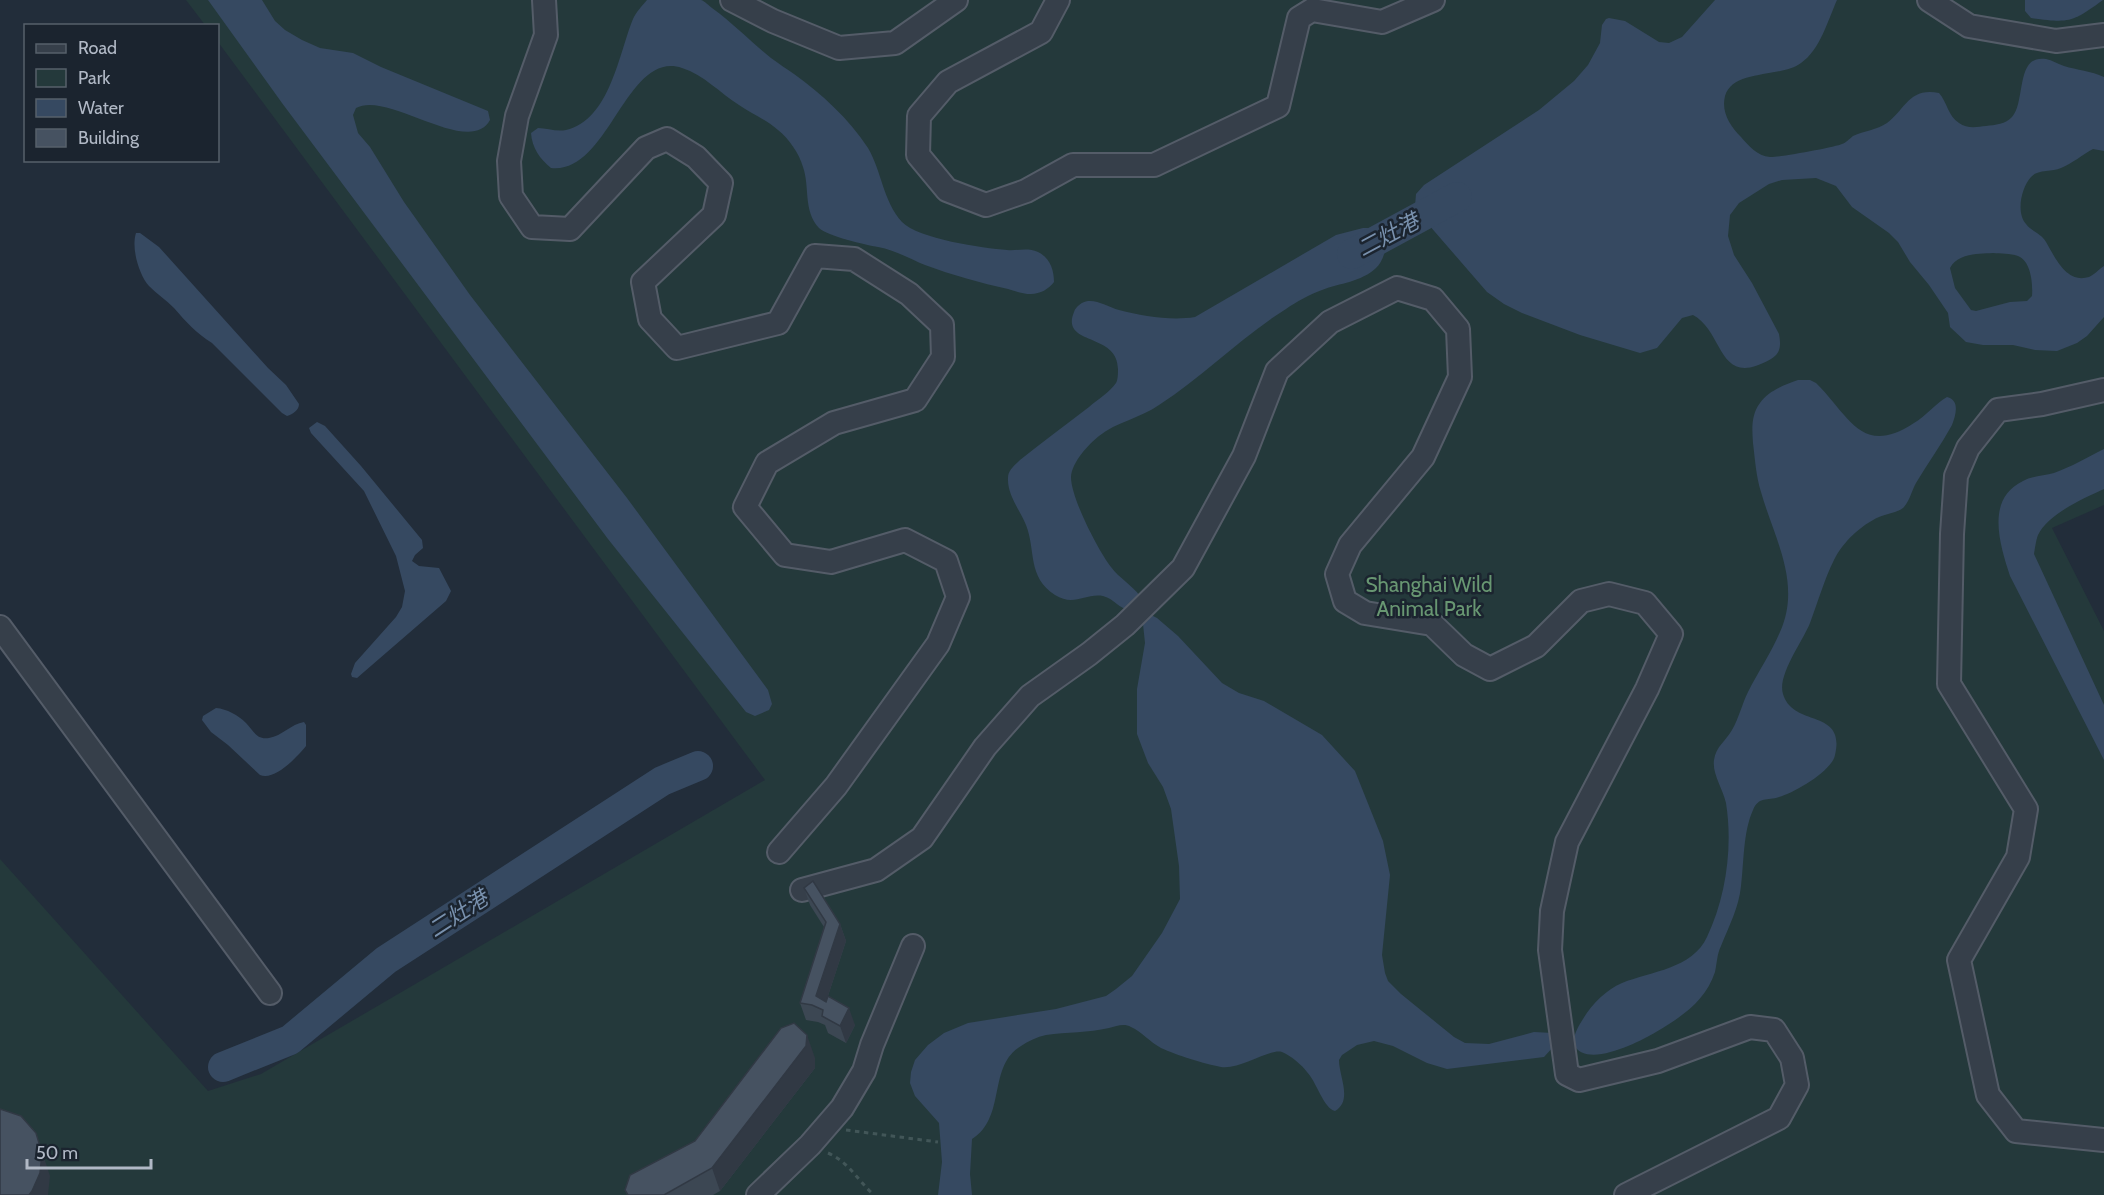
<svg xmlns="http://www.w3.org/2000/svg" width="2104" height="1195" font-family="Cabin,'Noto Sans SC',sans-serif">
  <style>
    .green { fill: #24393b }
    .water { fill: #364961; fill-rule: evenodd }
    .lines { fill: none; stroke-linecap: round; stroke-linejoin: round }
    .river { stroke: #364961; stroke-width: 30 }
    .minor-casing { stroke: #545c68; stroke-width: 26 }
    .path { stroke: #425658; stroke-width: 3; stroke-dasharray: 4.5 4.5; stroke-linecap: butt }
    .minor { stroke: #363f4a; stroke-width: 22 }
    .wall { fill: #3c4753 }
    .shaded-wall { fill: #313944 }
    .building { fill: #465261; stroke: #313944; stroke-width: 1.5 }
    .labels { text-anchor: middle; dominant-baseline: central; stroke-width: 5; stroke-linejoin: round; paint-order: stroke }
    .park-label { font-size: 21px; fill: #689772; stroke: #1b242f }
    .water-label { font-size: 22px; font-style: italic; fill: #7991ae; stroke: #1b242f }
  </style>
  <rect width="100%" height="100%" fill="#222d3a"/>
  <path class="green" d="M186,0H2104V505L2052,528L2104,631V1195H0V859L208,1091L261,1074L765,780L218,42V26L205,25Z"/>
  <g class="water">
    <path d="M208,0H262L275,21L285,30L302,40L320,48L353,53L381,67L488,111L490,120C469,158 388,90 356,108L353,115L358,133L370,147L404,202L470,295L627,498L768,690L772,704L769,710L755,716L746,712L608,539L282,103Z"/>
    <path d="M647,0C658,0 693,0 701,0C705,1 709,6 712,8C734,24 751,42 771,58C779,64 787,69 794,74C822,94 849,119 868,148C882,172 883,201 902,222C918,239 983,248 1007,250C1018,251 1027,247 1038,252C1050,258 1054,270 1054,282C1049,289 1040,294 1031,294C1023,294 1015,291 1008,289C981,283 952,275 925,265C910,259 895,250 878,247C866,245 827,236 819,228C803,211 810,187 803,167C799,153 789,139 778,130C767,120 752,114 739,105C720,93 704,75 682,68C626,49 609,175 551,168C540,159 532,148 531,133L538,128C547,128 556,132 566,130C610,120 619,53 633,19C636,12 642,6 647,0Z"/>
    <path d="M1715,0H1837C1828,20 1820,50 1801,63C1781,78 1733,69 1725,96C1721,112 1730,126 1741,137C1749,146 1757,156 1770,157C1776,158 1836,147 1842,144C1846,143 1849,139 1853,136C1864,131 1877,130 1887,123C1905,110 1909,87 1939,93C1947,102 1948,116 1959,123C1967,129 1977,127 1986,126C1995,125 2006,124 2012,117C2026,102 2015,54 2046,59C2052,60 2058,64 2064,66C2077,70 2091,71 2104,77V151L2093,149C2082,155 2073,163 2061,168C2052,172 2038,169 2031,177C2021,188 2016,213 2026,224C2032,232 2041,233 2046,242C2055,257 2066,284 2089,277C2094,275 2099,269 2104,266V317L2087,336L2077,343L2057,351L2035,350L2013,345H1983L1966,342L1950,327L1948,313L1929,285L1910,262L1898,242L1889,233L1852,207L1836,186L1816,178L1782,180L1769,184L1739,203L1730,215L1728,236L1734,255L1752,283L1779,334C1781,345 1781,353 1771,359C1717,390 1725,332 1693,315L1682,318L1657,348L1640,353L1580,335L1522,313L1504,304L1487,292L1422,217L1415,206L1416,194L1424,185L1539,110L1574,81L1588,65L1600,43L1602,25L1606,19L1609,18L1625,21L1659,42L1669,43L1682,37ZM1993,253C2001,254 2010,253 2018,256C2031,261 2033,284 2032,296L2027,301L2010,302L1976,311L1971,310L1955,288L1950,268C1958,253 1978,254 1993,253Z"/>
    <path d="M2025,0H2103C2071,23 2070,23 2031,18L2025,11Z"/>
    <path d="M1363,228H1380L1385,230C1388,242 1385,260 1376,268C1361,282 1340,283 1322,290C1310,294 1296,302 1286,309C1241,337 1204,376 1159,405C1141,418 1116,422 1099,436C1088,445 1072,462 1071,477C1071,498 1098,550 1111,567C1119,578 1132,585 1140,596L1131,610C1118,609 1115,599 1103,596C1085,593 1074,607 1055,595C1027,577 1036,550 1026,525C1020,510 1007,495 1008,478C1008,470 1014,466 1020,460C1042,442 1066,425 1089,407C1097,400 1110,392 1116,383C1118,380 1118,373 1118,369C1118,332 1060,346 1074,312C1076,306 1082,302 1088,301C1098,300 1109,307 1119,310C1143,316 1171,321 1195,317L1336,235Z"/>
    <path d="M136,233H140L159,247L268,368L286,385L299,404C299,410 293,414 287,416L282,413L212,343C196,333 186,322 174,308C166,300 157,294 149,286C139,275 131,248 136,233Z"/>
    <path d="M1798,380H1810L1816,383C1849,415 1861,458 1914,423C1926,416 1935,404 1947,397C1960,400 1956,415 1952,425C1941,445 1928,463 1916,483C1912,490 1910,500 1904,507C1900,512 1886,514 1879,517C1861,525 1843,542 1834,560C1824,580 1818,602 1810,623C1803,641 1777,675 1783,694C1793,728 1846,708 1835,755C1832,771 1794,793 1779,797C1767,801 1759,796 1753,810C1743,832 1744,862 1741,886C1739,907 1729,926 1721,946C1717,954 1717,963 1715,972C1705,1002 1681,1017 1656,1032C1639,1042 1587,1069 1574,1045C1573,1035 1578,1027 1583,1019C1592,1004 1606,990 1622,983C1652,971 1692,969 1707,937C1726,897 1733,847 1726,803C1723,789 1712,774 1714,760C1716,746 1726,741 1732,730C1739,718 1742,704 1748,692C1758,672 1771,653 1780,632C1802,583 1774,538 1761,492C1756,476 1755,459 1753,443C1752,429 1751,415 1760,403C1768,391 1784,385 1798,380Z"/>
    <path d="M317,422L325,426L361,466L422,540L423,548L415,555L412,561L419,566L439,568L451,591L446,601L357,678L352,677L351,674L355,663L396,617L402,607L405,591L396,556L364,491L311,433L309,428Z"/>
    <path d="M2104,449V489C2084,498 2048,514 2038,535C2036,540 2035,548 2034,554L2104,705V760L2010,576C2000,545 1985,499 2023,481C2032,476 2044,476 2054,473C2071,467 2088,457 2104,449Z"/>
    <path d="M1151,615L1157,618L1178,636L1222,683L1239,693L1264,701L1322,735L1355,771L1383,841L1390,875L1382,955L1385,973L1388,981L1401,994L1454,1037L1465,1043L1489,1044L1534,1032L1553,1033L1554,1046L1544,1057L1447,1069L1427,1063L1393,1046L1374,1041L1357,1045L1342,1055L1339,1060C1339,1077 1353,1100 1335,1111C1324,1109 1316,1081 1307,1072C1302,1065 1290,1055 1282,1052C1270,1048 1240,1070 1221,1067C1205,1064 1176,1055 1161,1048C1150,1042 1142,1032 1131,1027C1124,1023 1117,1026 1109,1028C1088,1033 1067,1032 1046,1035C1037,1037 1028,1041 1021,1046C987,1066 1007,1117 972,1139L970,1174L972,1195H938L942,1162L939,1123L915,1096L910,1083L911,1072L915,1060L928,1045L944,1033L968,1023L1056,1009L1106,996L1116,989L1132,976L1162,933L1180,899L1179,866L1171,809L1163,787L1148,763L1137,734V689L1145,643L1143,624Z"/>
    <path d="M216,708C227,709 238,715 246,723C254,731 256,740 269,738C282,736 291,724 304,722L306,725V746C297,757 275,781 260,775L228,745L211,732L202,720L203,716Z"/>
  </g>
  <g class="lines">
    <g class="river">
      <path d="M1352,254L1457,197"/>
      <path d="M223,1067L290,1040L386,960L662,781L698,766"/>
    </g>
    <g class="minor-casing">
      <g id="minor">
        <path d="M544,0L546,35L517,116L509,161L511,196L532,227L570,229L646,148L667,139L696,157L721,183L714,215L643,282L650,319L677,348L778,323L815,256L854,259L909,294L942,325L943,357L915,400L834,423L767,463L745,507L785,555L831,562L905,540L946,561L958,597L938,644L836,786L779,852"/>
        <path d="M732,0L773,21L839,48L895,43L956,0"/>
        <path d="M1058,0L1041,32L948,82L919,116L918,155L947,190L986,205L1026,191L1073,165H1154L1278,106L1299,18L1312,10L1382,22L1433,0"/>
        <path d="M1929,0L1969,26L2056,41L2104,35"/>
        <path d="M2104,390L2042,404L1998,410L1968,448L1956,476L1952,534L1949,684L2026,809L2018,857L1959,960L1988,1095L2016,1131L2104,1140"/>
        <path d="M0,627L270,993"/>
        <path d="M802,890L876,870L922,838L985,747L1030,696L1089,654L1125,625L1183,568L1244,456L1277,371L1330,322L1397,288L1433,299L1458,329L1460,377L1423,457L1350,545L1337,574L1345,601L1365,613L1432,624L1464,655L1490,669L1536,646L1581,601L1609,594L1645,603L1671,634L1647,689L1567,842L1552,911L1550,950L1567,1074L1579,1080L1658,1061L1750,1027L1774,1030L1792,1058L1797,1085L1779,1118L1626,1195"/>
        <path d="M758,1195L810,1145L842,1108L864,1071L872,1045L913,946"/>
      </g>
    </g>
    <g class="path">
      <path d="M846,1130L938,1142"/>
      <path d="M828,1153C849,1162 858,1181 874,1195"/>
    </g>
    <use href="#minor" class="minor"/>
  </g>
  <g class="wall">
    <path d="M804,888L840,924L846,941L826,1002L855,1025L846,1043L828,1033L825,1025L818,1022L806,1020L800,1003L824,927L810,905Z"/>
    <path d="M815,1058V1068L720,1191L713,1195H627L625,1190Z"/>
  </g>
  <g class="shaded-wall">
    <path d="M840,924L846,941L823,1011L816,996Z"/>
    <path d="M849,1008L855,1025L846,1043L840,1026Z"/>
    <path d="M807,1035L815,1058V1068L720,1191L712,1168Z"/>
    <path d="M36,1133L50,1176L48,1195H29Z"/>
  </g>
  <g class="building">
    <path d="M813,881L840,924L816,996L826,1002L828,996L849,1008L840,1026L822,1016L823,1010L812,1005L800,1003L826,922L804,888Z"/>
    <path d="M794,1023L807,1035L806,1046L712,1168L664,1195H628L625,1190L630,1175L695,1141L781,1028Z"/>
    <path d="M0,1109L21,1116L36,1133L42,1153L40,1173L32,1191L29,1195H0Z"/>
  </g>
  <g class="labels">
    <g class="park-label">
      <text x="1429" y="584">Shanghai Wild<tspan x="1429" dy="24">Animal Park</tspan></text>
    </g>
    <g class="water-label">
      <text transform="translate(1388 235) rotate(-28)">二灶港</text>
      <text transform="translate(458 914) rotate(-33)">二灶港</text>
    </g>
  </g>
  <rect x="24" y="24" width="195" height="138" fill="#1b242f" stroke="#57606b" stroke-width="1.5"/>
  <rect x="36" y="44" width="30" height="9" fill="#363f4a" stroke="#57606b" stroke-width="1.5"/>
  <text x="78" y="54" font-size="18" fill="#b1b9c6">Road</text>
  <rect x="36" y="69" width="30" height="18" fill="#24393b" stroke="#57606b" stroke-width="1.5"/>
  <text x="78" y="84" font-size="18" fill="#b1b9c6">Park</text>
  <rect x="36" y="99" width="30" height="18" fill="#364961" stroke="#57606b" stroke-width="1.5"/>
  <text x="78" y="114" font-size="18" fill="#b1b9c6">Water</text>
  <rect x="36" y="129" width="30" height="18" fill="#465261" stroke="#57606b" stroke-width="1.5"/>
  <text x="78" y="144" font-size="18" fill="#b1b9c6">Building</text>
  <path d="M27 1159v9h124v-9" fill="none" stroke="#b1b9c6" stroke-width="3"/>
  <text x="36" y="1159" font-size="18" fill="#b1b9c6" stroke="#1b242f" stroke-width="4.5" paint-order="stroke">50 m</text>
</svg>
